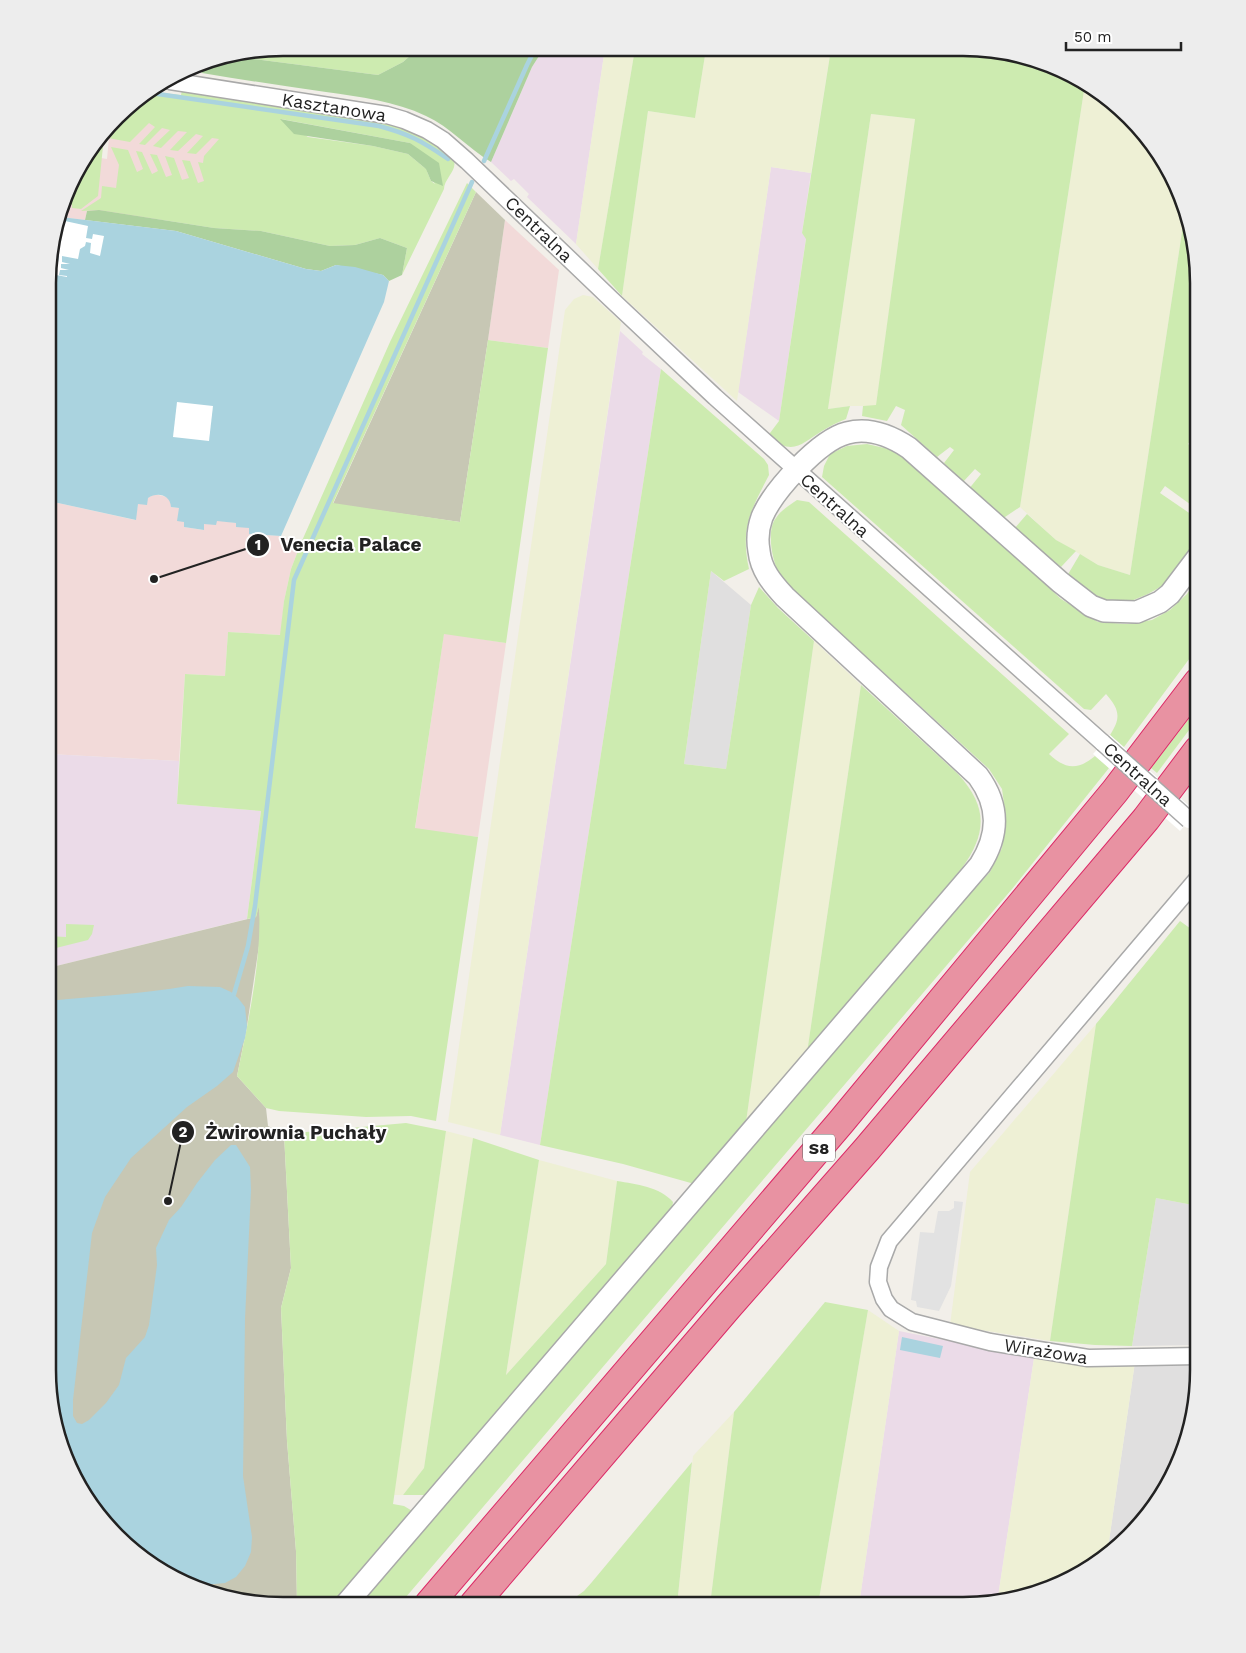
<svg xmlns="http://www.w3.org/2000/svg" width="1246" height="1653" font-family="'Work Sans',sans-serif">
  <style>
    .residential { fill: #e0dfdf }
    .commercial { fill: #f2dad9 }
    .industrial { fill: #ebdbe8 }
    .construction { fill: #c7c7b4 }
    .farmland { fill: #eef0d5 }
    .grass { fill: #cdebb0; fill-rule: evenodd }
    .forest { fill: #add19e }
    .parking { fill: #e2e2e2 }
    .water { fill: #aad3df }
    .pier { fill: #fff }
    .lines { fill: none; stroke-linecap: round; stroke-linejoin: round }
    .stream { stroke: #aad3df; stroke-width: 4.5 }
    .minor-casing { stroke: #a9a9a9; stroke-width: 19 }
    .tertiary-casing { stroke: #a9a9a9; stroke-width: 24 }
    .motorway-casing { stroke: #dc2a67; stroke-width: 30 }
    .minor { stroke: #fff; stroke-width: 16 }
    .tertiary { stroke: #fff; stroke-width: 21 }
    .motorway { stroke: #e892a2; stroke-width: 28 }
    .minor-bridge-casing { stroke: #a9a9a9; stroke-width: 19; stroke-linecap: butt }
    .minor-bridge { stroke: #fff; stroke-width: 16 }
    .labels { text-anchor: middle; dominant-baseline: central; stroke-width: 4; stroke-linejoin: round; paint-order: stroke }
    .shield { fill: #fff; stroke: #646464; stroke-width: 1 }
    .shield-label { font-size: 16px; font-weight: bold; fill: #222 }
    .street-label { font-size: 18px; fill: #222; stroke: #fff }
    .rim { fill: none; stroke: #222; stroke-width: 2.5 }
    .leader { fill: none; stroke: #222; stroke-width: 2 }
    .callout-dot { fill: #222; stroke: #fff; stroke-width: 2 }
    .mark-label { font-size: 15px; text-anchor: middle; font-weight: bold; fill: #fff }
    .callout-label { font-size: 19px; text-anchor: middle; font-weight: bold; fill: #222; stroke: #fff; stroke-width: 4; stroke-linejoin: round; paint-order: stroke }
  </style>
  <rect width="100%" height="100%" fill="#f2efe9"/>
  <g class="residential">
    <path d="M711,571L751,605L726,769L684,764Z"/>
    <path d="M1156,1198L1198,1206V1345L1132,1346Z"/>
    <path d="M1135,1362H1198V1386L1186,1446L1159,1501L1119,1547L1107,1555Z"/>
  </g>
  <g class="commercial">
    <path d="M204,105L261,231L87,211L85,220L61,217L79,165L96,144L103,146L101,158L107,159L109,138L128,106Z"/>
    <path d="M505,220L559,270L548,348L488,340Z"/>
    <path d="M154,494L167,497L171,502V507L179,508L184,522V527L203,530L204,524H216V520L236,523L249,528V534L281,536L301,543L291,569L284,601L281,635L228,632L225,676L185,674L179,761L49,754V501L135,520L138,504Z"/>
    <path d="M444,633L506,643L478,837L415,829Z"/>
  </g>
  <g class="industrial">
    <path d="M548,48H605L576,244L527,197L529,194L514,179L511,181L491,162L532,67L539,56Z"/>
    <path d="M771,167L811,173L802,233L806,238L779,421L738,392Z"/>
    <path d="M620,331L643,352L642,354L661,369L540,1145L500,1135Z"/>
    <path d="M49,754L179,761L177,804L261,811L247,919L48,968Z"/>
    <path d="M899,1331L1034,1358L998,1597L963,1605H859Z"/>
  </g>
  <g class="construction">
    <path d="M476,192L505,220L488,340L460,522L333,504Z"/>
    <path d="M259,904L261,932L247,1026L237,1076L266,1108L268,1126L284,1134L291,1268L281,1308L287,1441L296,1551L297,1604H253L152,1566L106,1526L72,1474L48,1370V968L256,917Z"/>
  </g>
  <g class="farmland">
    <path d="M605,48L635,49L598,269L576,244Z"/>
    <path d="M706,49H831L811,173L771,167L737,401L622,296L648,111L695,118Z"/>
    <path d="M1085,84L1106,96L1174,179L1184,219L1130,575L1098,565L1056,540L1020,507Z"/>
    <path d="M871,114L915,119L876,406H850L828,409Z"/>
    <path d="M583,295L593,297L621,322L500,1135L448,1122L565,310L574,299Z"/>
    <path d="M814,641L861,685L807,1053L746,1122Z"/>
    <path d="M1096,1024L1050,1341L950,1325L970,1172Z"/>
    <path d="M446,1131L473,1138L424,1468L403,1495H394Z"/>
    <path d="M539,1160L617,1181L606,1264L506,1375Z"/>
    <path d="M868,1310L899,1331L859,1605H818Z"/>
    <path d="M1034,1358L1067,1362H1135L1107,1555L1067,1581L998,1597Z"/>
    <path d="M734,1412L710,1605H677L693,1456Z"/>
  </g>
  <g class="grass">
    <path d="M283,48H419L403,62L378,75L230,56Z"/>
    <path d="M635,49H706L695,118L648,111L622,296L598,269Z"/>
    <path d="M831,49L994,50L1053,65L1085,84L1020,507L1002,519L968,490L981,474L975,469L963,482L944,463L954,450L950,447L937,457L901,425L905,410L896,406L887,421L862,416L863,406L876,405L915,119L871,114L828,409L850,406L846,419C838,422 830,426 822,431C802,443 794,456 770,438V433L779,421L806,239L802,233Z"/>
    <path d="M182,90C224,97 267,103 310,110C338,114 368,118 396,126C409,129 449,149 454,161C457,171 444,179 444,189L402,275L407,248L380,238L355,245L330,246L261,231L214,228L99,210L81,211L101,198L102,186L116,188L119,165L111,147L128,150L137,172L143,169L136,151L142,152L152,174L158,171L150,154L157,155L166,177L172,175L165,156L174,158L182,180L189,178L182,160L190,161L198,183L204,181L198,162L203,163L204,156L219,139L212,138L196,154L187,153L203,136L196,134L178,151L170,150L187,132L178,131L161,148L153,146L170,130L162,128L145,145L139,144L155,127L149,123L130,142L102,137L128,106L152,92L181,95ZM281,119L410,143L435,184L431,181L426,169L408,154L373,146L308,137Z"/>
    <path d="M96,144L103,146L98,196L81,209L72,208V205L66,204L79,165Z"/>
    <path d="M467,183L476,192L333,503L460,522L488,340L548,348L506,643L444,634L415,828L478,837L436,1121L411,1116L366,1117L279,1111L266,1108L237,1076C248,1023 262,960 259,907L256,917L247,919L261,811L177,804L185,674L225,676L228,632L280,635L284,601L291,569L301,543L390,342Z"/>
    <path d="M1184,219L1198,283V445L1191,440L1188,444L1198,452V510L1165,486L1160,493L1198,519V539L1162,586L1148,594L1131,601L1111,602L1095,596L1067,576L1080,554L1098,565L1130,575Z"/>
    <path d="M661,369L764,459L768,465L769,475C751,510 740,528 749,569L724,581L711,571L684,764L726,769L751,605L759,587L778,608L814,641L746,1122L698,1185L623,1164L540,1145Z"/>
    <path d="M867,444L893,450L926,475L953,499L1061,599L1098,622L1127,624L1152,620L1170,610L1187,594L1198,577V647L1124,747L1110,735C1121,718 1120,710 1106,694L1091,710L1084,709L822,477L824,466L830,454L847,446Z"/>
    <path d="M797,500L809,502L1069,734L1049,754C1065,769 1077,771 1095,756L1109,768L1012,889L400,1604H357L930,937L990,872L1002,848L1006,818L1002,789L989,769L790,587C787,583 783,579 780,575C772,562 766,530 776,518C781,510 790,505 797,500Z"/>
    <path d="M1027,514L1056,540L1076,551L1061,567L1014,529Z"/>
    <path d="M861,685L958,774C988,807 987,833 962,868L807,1053Z"/>
    <path d="M1198,707V718L1157,773L1151,768Z"/>
    <path d="M1180,921L1198,934V954L1194,981L1198,982V1206L1156,1198L1132,1346L1095,1345L1050,1341L1096,1024Z"/>
    <path d="M66,924L94,925L92,934L88,940L48,950V936L66,937Z"/>
    <path d="M406,1123L446,1131L393,1504L404,1506L414,1512L336,1604H297L296,1551L287,1441L281,1308L291,1268L284,1134Z"/>
    <path d="M473,1138L539,1160L506,1375L606,1264L617,1181C636,1184 660,1187 673,1202L672,1208L428,1495H403L424,1468Z"/>
    <path d="M825,1302L868,1310L818,1605H710L734,1412Z"/>
    <path d="M692,1462L677,1605L566,1604L584,1591L592,1582Z"/>
  </g>
  <g class="forest">
    <path d="M419,48H548L539,56L532,67L491,162C468,148 450,127 426,116C395,101 360,97 326,92C285,86 243,80 202,73L204,62L230,56L378,75L403,62Z"/>
    <path d="M280,119L410,143L439,163L443,186L431,181L426,169L408,154L373,146L294,134Z"/>
    <path d="M99,210L214,228L261,231L330,246L355,245L380,238L407,248L402,275L389,281L383,275L336,265L321,271L306,269L176,231L85,220L87,211Z"/>
  </g>
  <path class="parking" d="M954,1201L963,1202L951,1286L939,1311L917,1307L916,1301L911,1300L920,1232L934,1233L938,1211H949L954,1208Z"/>
  <g class="water">
    <path d="M61,217L176,231L306,269L321,271L336,265L355,267L383,275L389,281L384,302L281,536L249,534V528L236,527V523L217,521L216,525L204,524V530L184,527V522L177,521L179,508L171,507C170,494 157,492 148,498L147,505L138,504L136,520L49,501L50,252Z"/>
    <path d="M188,986L220,987L231,992L238,998L245,1007L247,1026L245,1038L233,1072L217,1086L187,1107L131,1158L105,1197L92,1233L73,1400V1416L77,1423L82,1424L89,1420L106,1403L119,1385L126,1358L145,1337L149,1325L157,1265L156,1248L162,1235L169,1220L181,1207L197,1183L215,1160L231,1145H236L250,1167L251,1190L245,1319L243,1476L252,1537L251,1552L245,1566L236,1577L225,1583L204,1585L152,1566L106,1526L72,1474L48,1370V1001C95,996 142,994 188,986Z"/>
    <path d="M902,1337L943,1346L940,1358L900,1350Z"/>
  </g>
  <g class="pier">
    <path d="M63,213L66,214L65,221L88,226L86,238L92,239L93,234L104,236L100,256L90,253L91,243L86,242L85,246L80,249L78,259L62,256V262L70,264H61V268L69,270H60L59,275L67,276V277L56,275L59,256L50,254Z"/>
    <path d="M177,402L213,406L209,441L173,437Z"/>
    <path d="M1110,735L1196,812L1180,831L1093,754Z"/>
  </g>
  <g class="lines">
    <g class="stream">
      <path d="M151,93L379,126C409,134 422,141 448,159"/>
      <path d="M484,161L527,65L532,55L539,48"/>
      <path d="M234,994L248,946L255,906L294,580L472,182"/>
    </g>
    <g class="minor-casing">
      <g id="minor">
        <path d="M170,81L387,115L404,120L427,130L443,140L467,161L611,299L715,397L1103,743"/>
        <path d="M1198,1356L1088,1358L990,1342L912,1322L891,1309L884,1299L878,1282L879,1267L889,1241L1198,878"/>
      </g>
    </g>
    <g class="tertiary-casing">
      <path id="tertiary" d="M346,1604L980,865C999,835 1000,806 978,776L785,597C772,583 761,570 759,551C757,540 758,528 762,517C773,491 819,440 847,433C869,427 891,436 909,448L1060,582L1091,606L1104,611L1137,612L1160,602L1170,594L1198,557"/>
    </g>
    <g class="motorway-casing">
      <g id="motorway">
        <path d="M429,1604L841,1122L1115,791L1198,682"/>
        <path d="M474,1604L728,1307L867,1149L1146,819L1198,750"/>
      </g>
    </g>
    <use href="#minor" class="minor"/>
    <use href="#tertiary" class="tertiary"/>
    <use href="#motorway" class="motorway"/>
    <g class="minor-bridge-casing">
      <path id="minor-bridge" d="M1103,743L1189,820"/>
    </g>
    <use href="#minor-bridge" class="minor-bridge"/>
  </g>
  <g class="labels">
    <rect class="shield" x="803" y="1134.5" width="32" height="27" rx="4"/>
    <g class="shield-label">
      <text x="819" y="1148">S8</text>
    </g>
    <g class="street-label">
      <text transform="translate(334 107) rotate(9)">Kasztanowa</text>
      <text transform="translate(539 229) rotate(44)">Centralna</text>
      <text transform="translate(835 505) rotate(42)">Centralna</text>
      <text transform="translate(1138 774) rotate(42)">Centralna</text>
      <text transform="translate(1046 1351) rotate(9)">Wirażowa</text>
    </g>
  </g>
  <path d="M0 0H1246V1653H0ZM283 56H963A227 227 0 0 1 1190 283V1370A227 227 0 0 1 963 1597H283A227 227 0 0 1 56 1370V283A227 227 0 0 1 283 56Z" fill="#ededed" fill-rule="evenodd"/>
  <path class="rim" d="M283 56H963A227 227 0 0 1 1190 283V1370A227 227 0 0 1 963 1597H283A227 227 0 0 1 56 1370V283A227 227 0 0 1 283 56Z"/>
  <path class="leader" d="M154 579L258 545M168 1201L183 1132"/>
  <g class="callout-dot">
    <circle cx="154" cy="579" r="5"/>
    <circle cx="168" cy="1201" r="5"/>
    <circle cx="258" cy="545" r="12"/>
    <circle cx="183" cy="1132" r="12"/>
  </g>
  <g class="mark-label">
    <text x="258" y="550">1</text>
    <text x="183" y="1137">2</text>
  </g>
  <g class="callout-label">
    <text x="351" y="551">Venecia Palace</text>
    <text x="296" y="1139">Żwirownia Puchały</text>
  </g>
  <path d="M1066 42v8h115v-8" fill="none" stroke="#222222" stroke-width="2.5"/>
  <text x="1074" y="42" font-size="15" fill="#222222" stroke="#ffffff" stroke-width="4" paint-order="stroke">50 m</text>
</svg>
